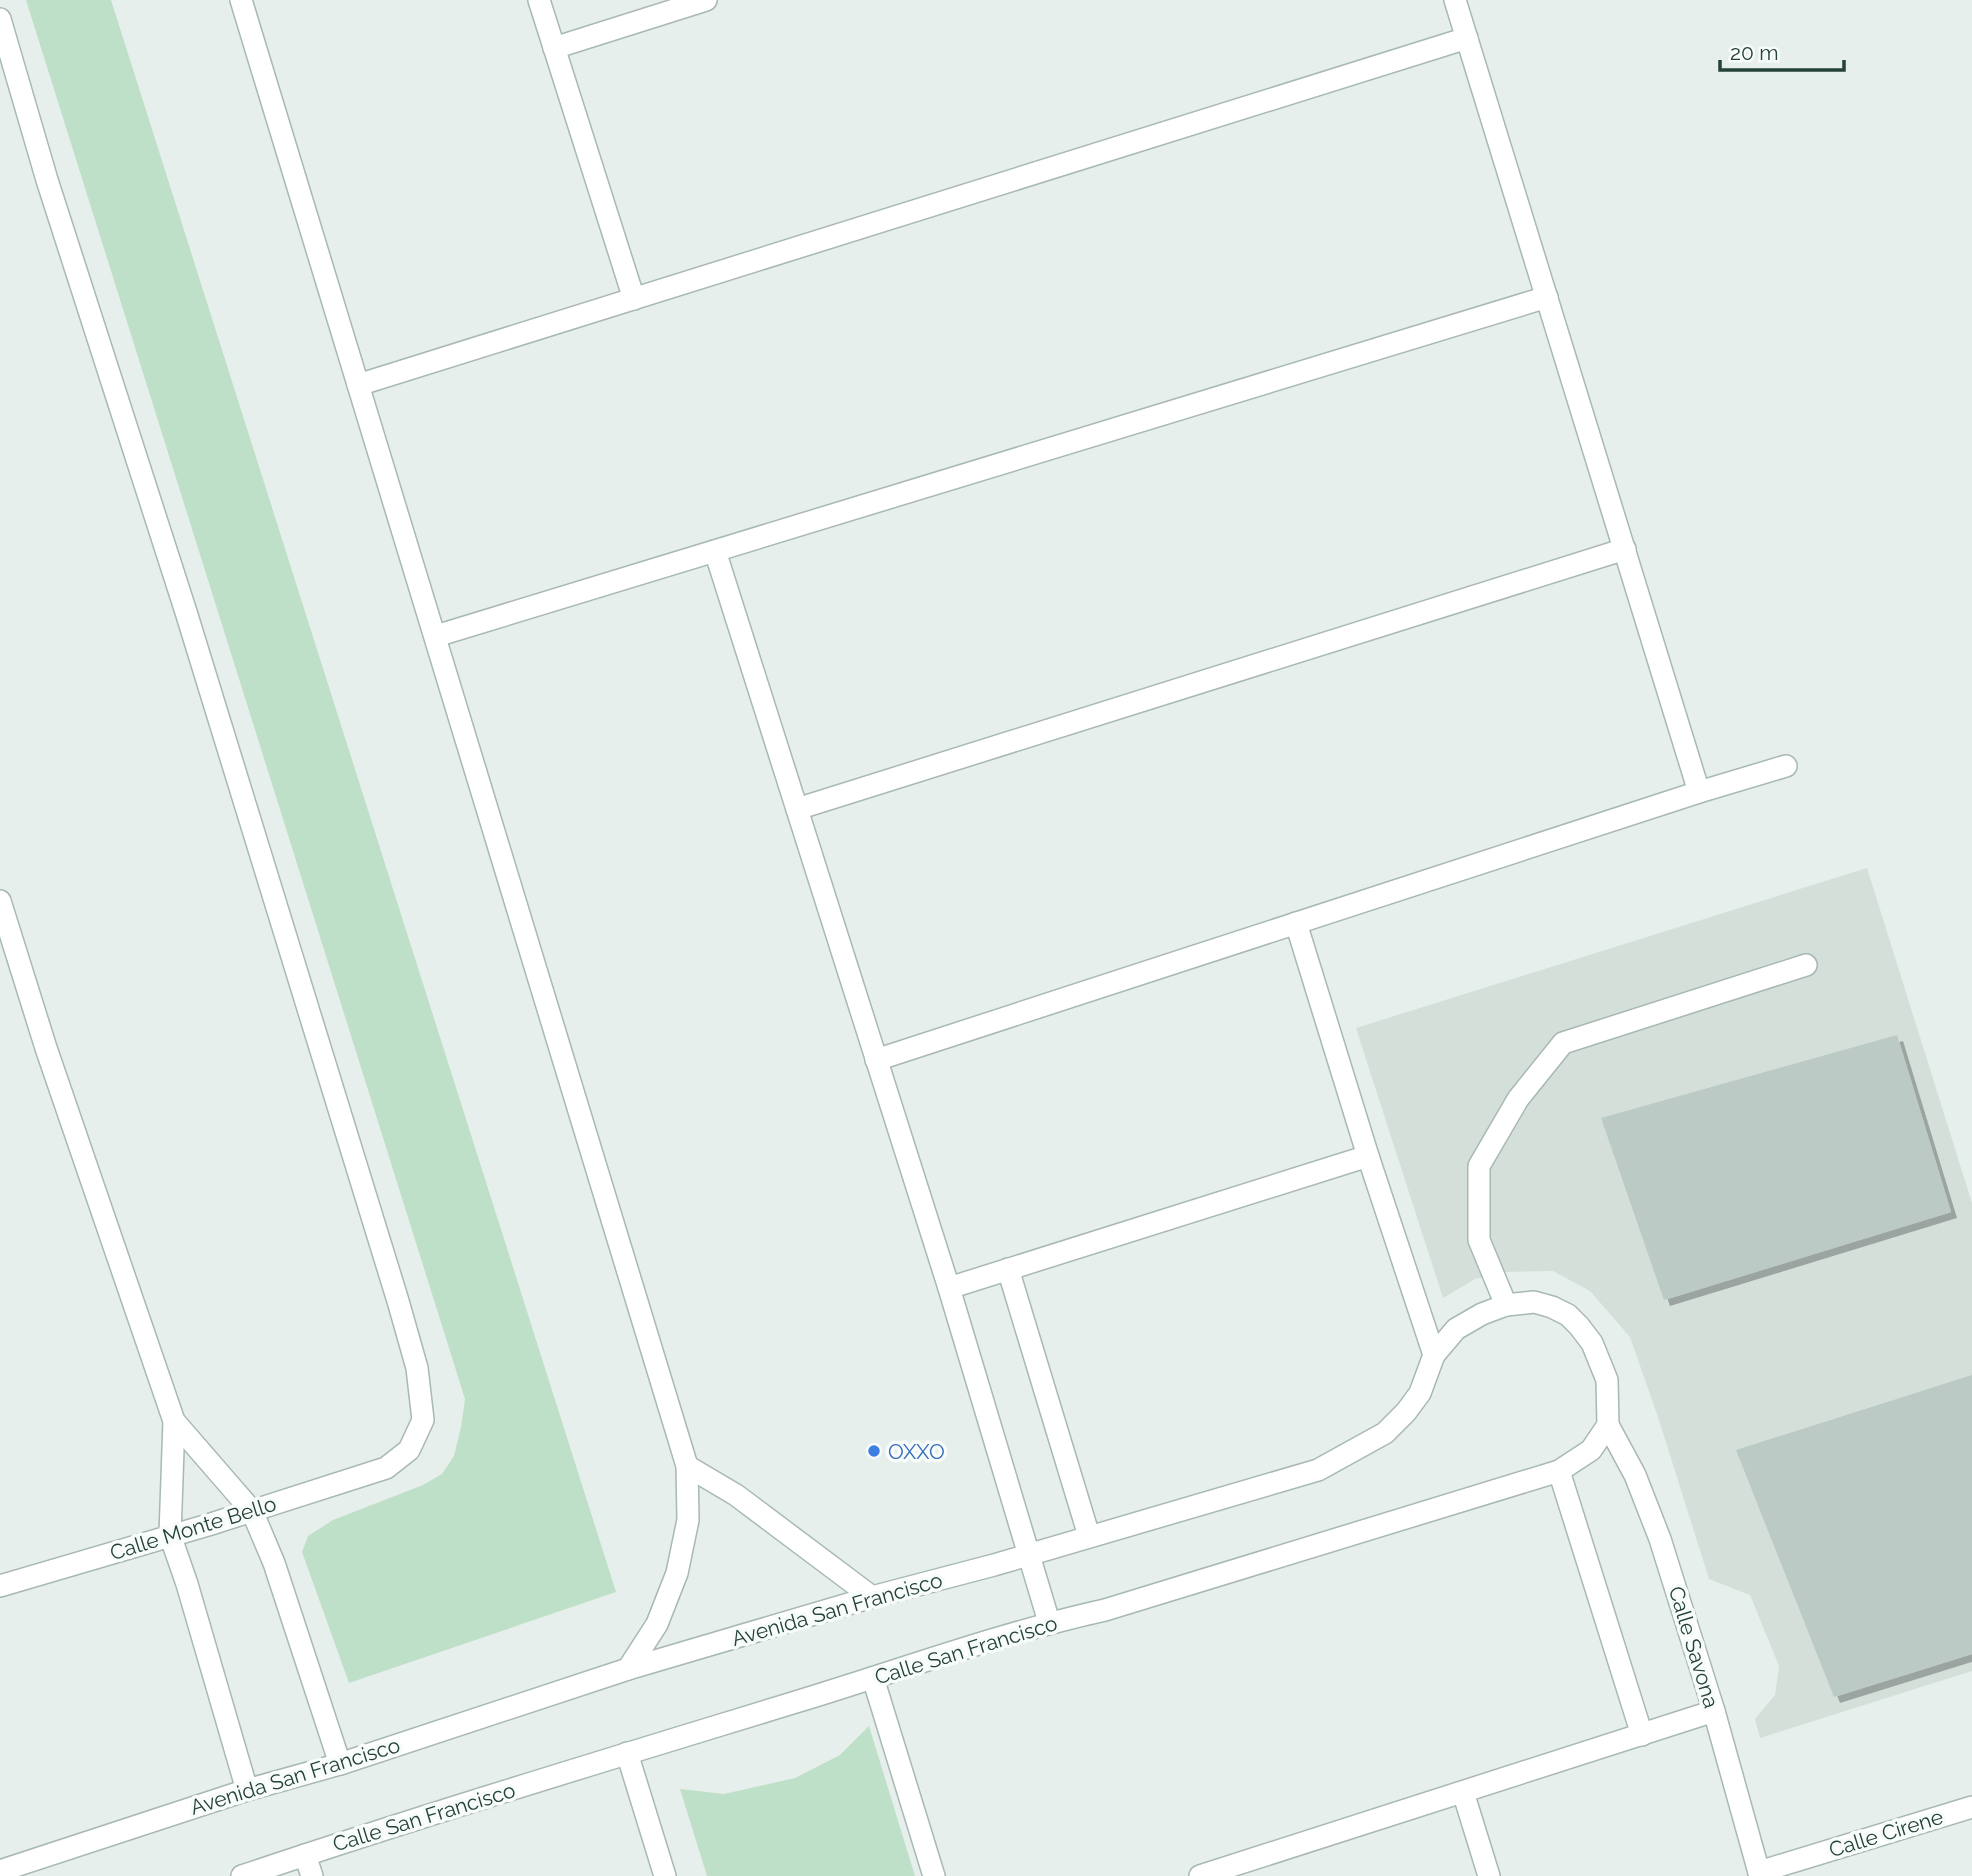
<svg xmlns="http://www.w3.org/2000/svg" width="1972" height="1876" font-family="Raleway,sans-serif">
  <style>
    .built { fill: #d4dfda }
    .green { fill: #bfe0c8 }
    .building { fill: #bbcac4; filter: url(#shadow) }
    .lines { fill: none; stroke-linecap: round; stroke-linejoin: round }
    .minor-casing { stroke: #a8b8b2; stroke-width: 24 }
    .minor { stroke: #fff; stroke-width: 21 }
    .shop-dot { fill: #3f7fe0; stroke: #f7fbf9; stroke-width: 2.5 }
    .labels { text-anchor: middle; dominant-baseline: central; stroke-width: 7; stroke-linejoin: round; paint-order: stroke }
    .shop-label { font-size: 21px; fill: #366cbe; stroke: #f7fbf9; text-anchor: start }
    .street-label { font-size: 21px; fill: #24423a; stroke: #f7fbf9 }
  </style>
  <defs>
    <filter id="shadow"><feDropShadow dx="6" dy="6" stdDeviation="0" flood-color="#0004"/></filter>
  </defs>
  <rect width="100%" height="100%" fill="#e6efeb"/>
  <path class="built" d="M1867,868L1972,1203V1671L1760,1738L1755,1719L1775,1695L1779,1666L1750,1595L1709,1579L1658,1417L1630,1337L1590,1291L1553,1271L1506,1272L1475,1279L1443,1298L1356,1028Z"/>
  <g class="green">
    <path d="M26,0H111L616,1592L349,1683L302,1552L308,1536L333,1520L423,1485L442,1474L454,1456L461,1427L465,1399Z"/>
    <path d="M869,1726L915,1876H707L680,1789L724,1794L795,1778L840,1755Z"/>
  </g>
  <g class="building">
    <path d="M1897,1035L1951,1212L1664,1300L1601,1118Z"/>
    <path d="M1972,1375V1654L1834,1697L1736,1450Z"/>
  </g>
  <g class="lines">
    <g class="minor-casing">
      <g id="minor">
        <path d="M241,0L687,1466L688,1520L677,1573L657,1624L628,1669"/>
        <path d="M539,0L634,299"/>
        <path d="M1455,0L1699,792"/>
        <path d="M0,19L47,180L186,612L398,1301L417,1368L423,1420L409,1450L386,1468L208,1525L0,1586"/>
        <path d="M554,48L706,0"/>
        <path d="M358,385L1467,38"/>
        <path d="M715,551L949,1288L1368,1156"/>
        <path d="M436,636L1547,297"/>
        <path d="M797,809L1625,549"/>
        <path d="M0,901L46,1048L174,1421L170,1535L187,1584L247,1790"/>
        <path d="M1296,923L1368,1156L1434,1355"/>
        <path d="M876,1060L1699,792L1786,766"/>
        <path d="M1008,1269L1089,1536"/>
        <path d="M949,1288L1049,1622"/>
        <path d="M1506,1305L1479,1240V1166L1518,1099L1563,1043L1806,965"/>
        <path d="M174,1421L252,1511L274,1563L340,1764"/>
        <path d="M1608,1425L1635,1475L1660,1539L1714,1711L1760,1876"/>
        <path d="M687,1466L736,1495L872,1597"/>
        <path d="M1559,1471L1642,1735"/>
        <path d="M873,1678L934,1876"/>
        <path d="M627,1753L665,1876"/>
        <path d="M1463,1792L1489,1876"/>
        <path d="M305,1855L312,1876"/>
        <path d="M0,1871L247,1790L340,1764L628,1669L872,1597L994,1565L1318,1470L1385,1433L1406,1412L1420,1393L1434,1355L1456,1329L1482,1314L1506,1305L1534,1302L1552,1307L1568,1315L1579,1326L1592,1343L1607,1380L1608,1425L1591,1450L1559,1471L1105,1610C1001,1633 901,1670 799,1701C613,1758 427,1814 242,1876"/>
        <path d="M1759,1872L1972,1807"/>
        <path d="M1200,1876L1714,1711"/>
      </g>
    </g>
    <use href="#minor" class="minor"/>
  </g>
  <circle class="shop-dot" cx="874" cy="1451" r="7"/>
  <g class="labels">
    <g class="shop-label">
      <text x="888" y="1451">OXXO</text>
    </g>
    <g class="street-label">
      <text transform="translate(193 1528) rotate(-17)">Calle Monte Bello</text>
      <text transform="translate(837 1609) rotate(-16)">Avenida San Francisco</text>
      <text transform="translate(1694 1647) rotate(73)">Calle Savona</text>
      <text transform="translate(966 1650) rotate(-17)">Calle San Francisco</text>
      <text transform="translate(295 1776) rotate(-17)">Avenida San Francisco</text>
      <text transform="translate(424 1817) rotate(-17)">Calle San Francisco</text>
      <text transform="translate(1886 1833) rotate(-17)">Calle Cirene</text>
    </g>
  </g>
  <path d="M1720 60v10h124v-10" fill="none" stroke="#24423a" stroke-width="3.5"/>
  <text x="1730" y="60" font-size="21" fill="#24423a" stroke="#f7fbf9" stroke-width="5" paint-order="stroke">20 m</text>
</svg>
